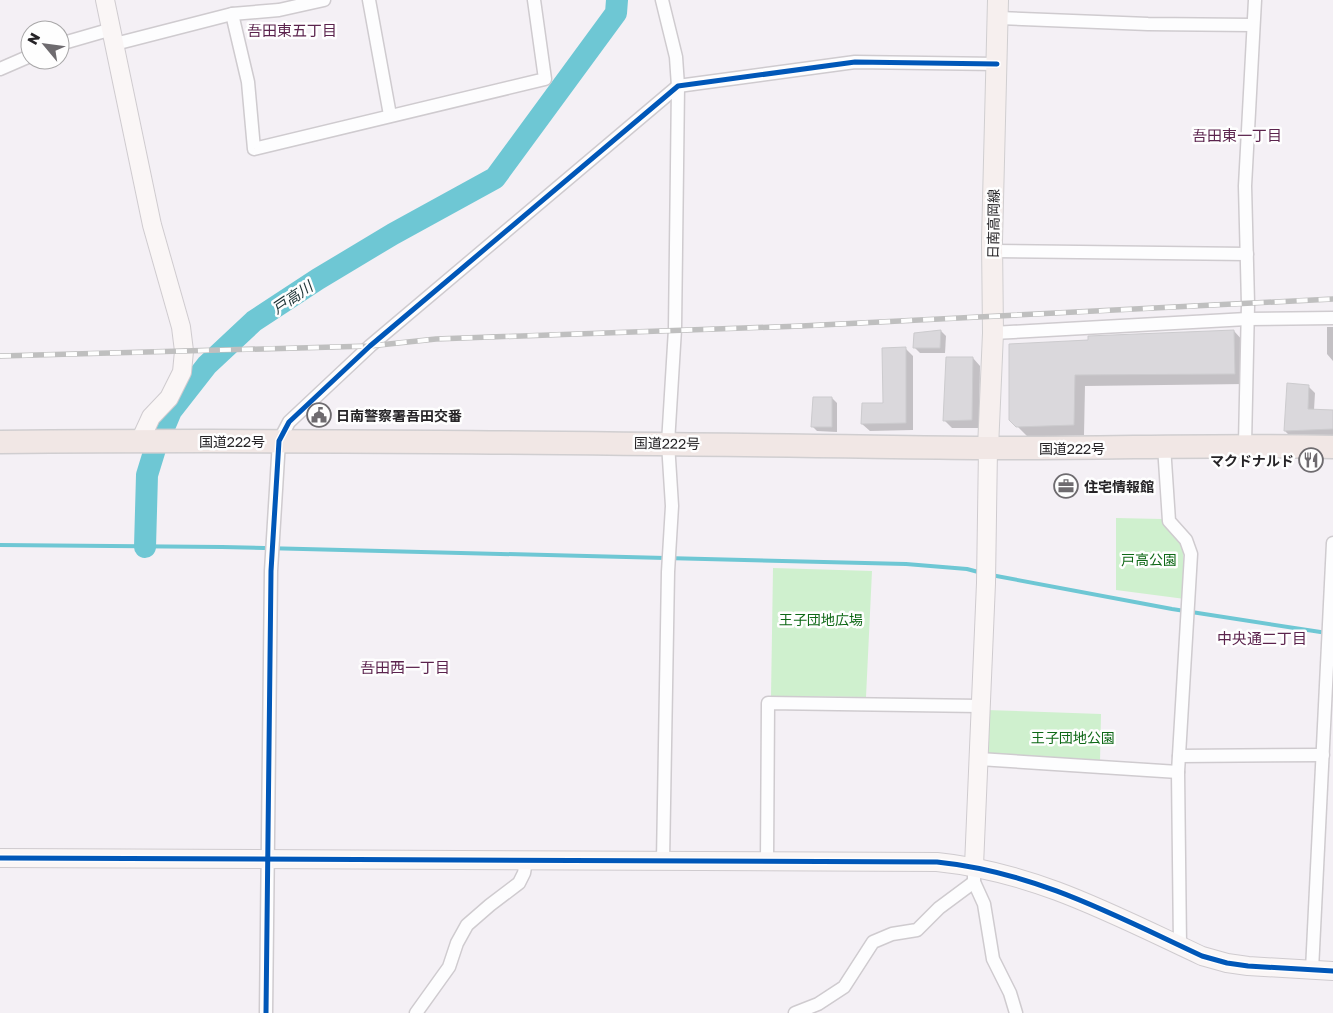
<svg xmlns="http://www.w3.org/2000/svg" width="1333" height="1013" font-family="'Golos Text','Noto Sans JP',sans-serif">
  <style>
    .green { fill: #cff0ce }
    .shadow { fill: #0003 }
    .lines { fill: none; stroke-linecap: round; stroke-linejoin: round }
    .stream { stroke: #6ec7d4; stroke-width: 4 }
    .river { stroke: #6ec7d4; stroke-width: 22 }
    .building { fill: #dad8dc; stroke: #cccbce }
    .street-casing { stroke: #cfcbcf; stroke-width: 15 }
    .secondary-casing { stroke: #cfcbcf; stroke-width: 20 }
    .primary-casing { stroke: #d0ced0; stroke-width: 22 }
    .highway-casing { stroke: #d0ced0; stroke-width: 25 }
    .street { stroke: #fdfdfe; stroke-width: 12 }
    .secondary { stroke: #faf6f6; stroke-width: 18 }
    .primary { stroke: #f6efee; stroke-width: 20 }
    .highway { stroke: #f1e7e5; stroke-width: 22 }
    .rail-casing { stroke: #bfbfbf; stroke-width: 5.5 }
    .rail { stroke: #fefefe; stroke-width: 4; stroke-dasharray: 11; stroke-linecap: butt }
    .cycleway-casing { stroke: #fefefe; stroke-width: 8 }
    .cycleway { stroke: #0057b8; stroke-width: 5 }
    .labels { text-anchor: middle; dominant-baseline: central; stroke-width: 5; stroke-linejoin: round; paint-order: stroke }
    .street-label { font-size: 14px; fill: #262427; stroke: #fefefe }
    .poi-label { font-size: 14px; font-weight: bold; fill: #262427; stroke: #fefefe; text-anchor: start }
    .park-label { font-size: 14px; fill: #0e6816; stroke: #fefefe }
    .neighbourhood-label { font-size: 15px; fill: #5b234d; stroke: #fefefe }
    .water-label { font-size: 15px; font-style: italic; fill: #1d3336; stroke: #fefefe }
  </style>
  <rect width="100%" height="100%" fill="#f4f0f5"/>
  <g class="green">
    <path d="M1116,518L1162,519L1164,526L1183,545L1185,599L1116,590Z"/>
    <path d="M773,568L872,571L866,697L771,696Z"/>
    <path d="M986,710L1101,714L1100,762L985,756Z"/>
  </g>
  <g class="shadow">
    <path d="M1327,327H1333V361L1327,354Z"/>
    <path d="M941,331L946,336L945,353H920L915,348Z"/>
    <path d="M1234,331L1244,342L1245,384L1085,386L1084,435L1028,437L1010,419L1011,345Z"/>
    <path d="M906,349L913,356V430L870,431L862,424L884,405Z"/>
    <path d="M973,358L980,366L979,428H952L944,420Z"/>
    <path d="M1288,385L1308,386L1315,393L1314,410L1333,411V435L1292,438L1285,431Z"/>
    <path d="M832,398L837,403V432L817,431L812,426Z"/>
  </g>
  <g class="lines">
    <g class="stream">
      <path d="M0,545L222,547L906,564L967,569L982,573"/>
      <path d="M991,575L1172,609L1327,633"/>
    </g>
    <path class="river" d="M145,547L147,475L155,449L171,411L207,365L254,321L318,279L393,234L495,178L616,13L617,0"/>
  </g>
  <g class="building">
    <path d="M941,330L940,348H913L914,333Z"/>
    <path d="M1234,330L1235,374L1075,375L1074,425L1016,427L1009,420V344L1088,340V336Z"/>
    <path d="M906,347V423L861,424L862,403H883L882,348Z"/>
    <path d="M946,357H973L972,420L943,421Z"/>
    <path d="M1287,383L1309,385L1308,409L1333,410V429L1284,431Z"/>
    <path d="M813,397H832V427H811Z"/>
  </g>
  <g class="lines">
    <g class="street-casing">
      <g id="street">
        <path d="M369,0L390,115"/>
        <path d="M662,0L676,57L678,86L675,329L668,443L672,506L668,572L663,861"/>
        <path d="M232,14L248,82L254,149L545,79L534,0"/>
        <path d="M999,18L1148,24L1252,25"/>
        <path d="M60,44L112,29"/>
        <path d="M115,44L232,14L279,10L324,0"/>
        <path d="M0,69L30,56"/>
        <path d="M992,251L1247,254"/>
        <path d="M993,333L1247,319L1333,318"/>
        <path d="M1245,444L1248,304L1245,186L1255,0"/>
        <path d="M1164,446L1169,521L1186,540L1191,554L1178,772L1180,946"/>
        <path d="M1179,756L1323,755"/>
        <path d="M979,759L1178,772"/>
        <path d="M767,861L768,703L980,706"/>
        <path d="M974,876V882L984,904L993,959L1010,993L1016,1013"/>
        <path d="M1312,970L1333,543"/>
        <path d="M266,1013L271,571L279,441L289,422L370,346L678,86L855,62L997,64"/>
        <path d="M416,1013L449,967L457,943L467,925L490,905L519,883L524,873L526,861"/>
        <path d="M795,1013L818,1004L844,987L873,942L892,934L917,930L939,908L974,882"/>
      </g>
    </g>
    <g class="secondary-casing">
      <g id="secondary">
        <path d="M105,0L152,225L181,327L184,351L182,372L169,398L151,417L140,441"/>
        <path d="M0,858L937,862C1035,872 1114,915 1202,956L1227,963L1248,966L1333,971"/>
        <path d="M974,866L986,583L988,448"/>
      </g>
    </g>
    <g class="primary-casing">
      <path id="primary" d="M988,448L993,333L992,241L998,0"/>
    </g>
    <g class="highway-casing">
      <path id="highway" d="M0,442C328,439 656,444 985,448C1101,449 1217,444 1333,447"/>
    </g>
    <use href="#street" class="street"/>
    <use href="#secondary" class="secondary"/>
    <use href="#primary" class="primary"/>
    <use href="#highway" class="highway"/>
    <g class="rail-casing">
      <path id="rail" d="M0,356L370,346L436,339L801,326L1333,299"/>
    </g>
    <use href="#rail" class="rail"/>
    <g class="cycleway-casing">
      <g id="cycleway">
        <path d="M0,858L937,862C1035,872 1114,915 1202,956L1227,963L1248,966L1333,971"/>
        <path d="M266,1013L271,571L279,441L289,422L370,346L678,86L855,62L997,64"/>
      </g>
    </g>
    <use href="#cycleway" class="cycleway"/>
  </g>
  <defs>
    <g id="civic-ring" transform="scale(1.25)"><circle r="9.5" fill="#fefefe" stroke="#6e6b6f" stroke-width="1.5"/><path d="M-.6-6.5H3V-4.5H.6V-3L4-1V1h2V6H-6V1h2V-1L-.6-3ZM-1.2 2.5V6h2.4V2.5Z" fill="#6e6b6f"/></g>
    <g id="restaurant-ring" transform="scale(1.25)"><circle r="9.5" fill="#fefefe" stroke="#6e6b6f" stroke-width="1.5"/><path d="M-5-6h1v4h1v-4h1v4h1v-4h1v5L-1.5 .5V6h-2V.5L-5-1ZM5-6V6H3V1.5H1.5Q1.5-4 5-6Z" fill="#6e6b6f"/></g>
    <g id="office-ring" transform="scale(1.25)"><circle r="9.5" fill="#fefefe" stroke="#6e6b6f" stroke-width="1.5"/><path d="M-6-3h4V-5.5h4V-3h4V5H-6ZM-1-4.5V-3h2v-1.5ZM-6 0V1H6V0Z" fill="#6e6b6f"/></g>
  </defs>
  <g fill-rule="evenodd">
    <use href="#civic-ring" x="319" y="415"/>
    <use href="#restaurant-ring" x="1311" y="460"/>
    <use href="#office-ring" x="1066" y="486"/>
  </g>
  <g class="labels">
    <g class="street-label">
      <text transform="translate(993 224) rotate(-89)">日南高岡線</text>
      <text x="232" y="441">国道222号</text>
      <text transform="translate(667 443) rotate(1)">国道222号</text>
      <text x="1072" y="448">国道222号</text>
    </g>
    <g class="poi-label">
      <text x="336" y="415">日南警察署吾田交番</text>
      <text x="1294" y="460" text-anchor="end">マクドナルド</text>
      <text x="1084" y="486">住宅情報館</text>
    </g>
    <g class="park-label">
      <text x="1149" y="559">戸高公園</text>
      <text x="821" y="619">王子団地広場</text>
      <text x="1073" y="737">王子団地公園</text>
    </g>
    <g class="neighbourhood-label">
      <text x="292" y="30">吾田東五丁目</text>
      <text x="1237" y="135">吾田東一丁目</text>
      <text x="1262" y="638">中央通二丁目</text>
      <text x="405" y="667">吾田西一丁目</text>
    </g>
    <g class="water-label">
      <text transform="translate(292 297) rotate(-34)">戸高川</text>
    </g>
  </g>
  <g transform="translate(45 45) rotate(299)"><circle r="24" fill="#fefefe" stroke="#a8a7a8"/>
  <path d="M0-4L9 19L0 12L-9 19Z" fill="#6e6b6f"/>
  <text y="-8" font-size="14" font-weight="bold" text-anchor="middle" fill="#262427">N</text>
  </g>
</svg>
